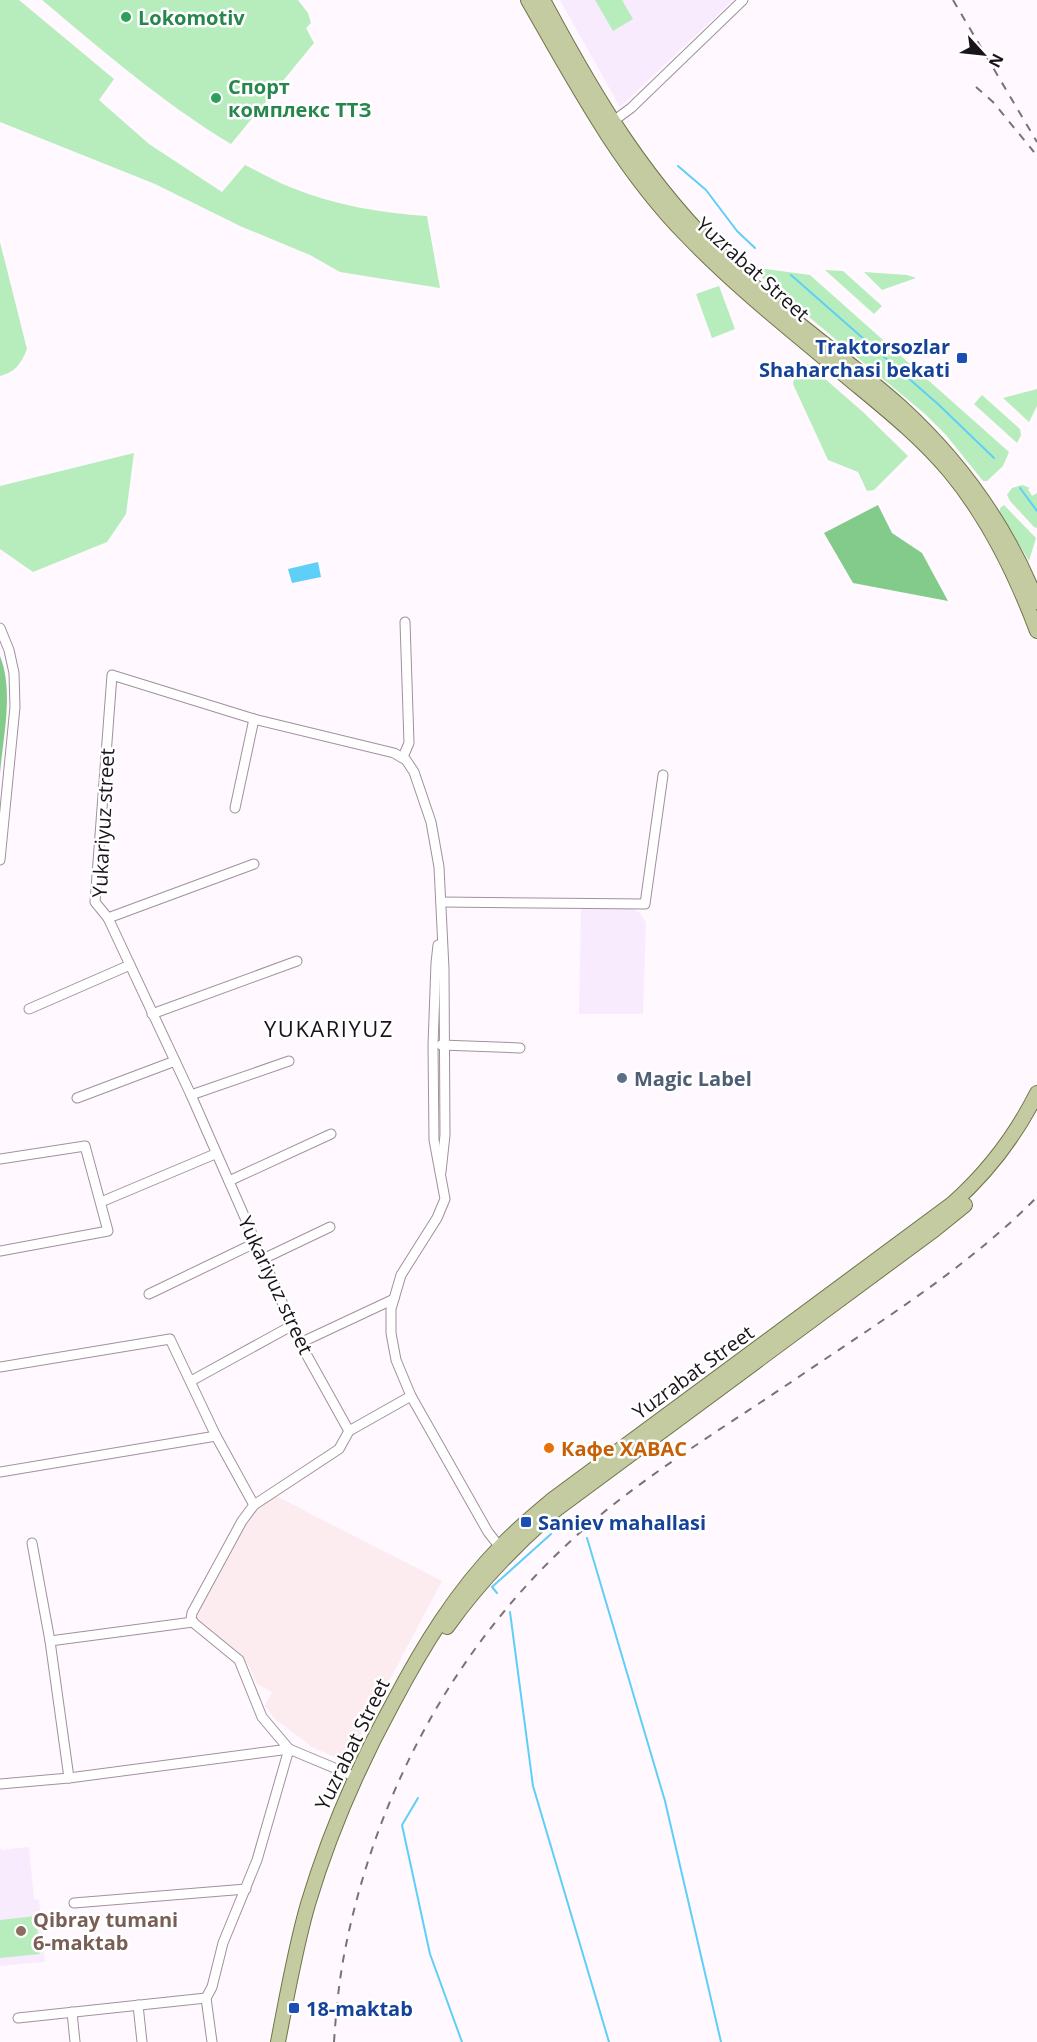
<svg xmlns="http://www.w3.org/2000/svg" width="1037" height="2042" font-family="'Open Sans',sans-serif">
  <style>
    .industrial { fill: #fcecef }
    .education { fill: #f8ebfe }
    .green { fill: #b7edbc }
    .forest { fill: #82cb8b }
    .water { fill: #5ecff7 }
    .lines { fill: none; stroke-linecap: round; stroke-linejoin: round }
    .stream { stroke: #5ecff7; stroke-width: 2 }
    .street-casing { stroke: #a0919e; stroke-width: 11 }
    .primary-casing { stroke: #6f7449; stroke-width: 16 }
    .street { stroke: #fff; stroke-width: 9 }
    .primary { stroke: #c4cba1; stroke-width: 14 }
    .rail { stroke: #797378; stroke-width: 2; stroke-dasharray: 8 8; stroke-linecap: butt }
    .leisure-dot { fill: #2e9e5b; stroke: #fff; stroke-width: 2 }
    .transit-dot { fill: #1a4fb4; stroke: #fff; stroke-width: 2 }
    .service-dot { fill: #5c6f8a; stroke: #fff; stroke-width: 2 }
    .food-dot { fill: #e8710a; stroke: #fff; stroke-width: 2 }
    .education-dot { fill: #8d6e63; stroke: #fff; stroke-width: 2 }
    .labels { text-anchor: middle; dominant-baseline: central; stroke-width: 5; stroke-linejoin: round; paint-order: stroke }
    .leisure-label { font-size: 20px; font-weight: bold; fill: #27864d; stroke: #fff; text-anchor: start }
    .street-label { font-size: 20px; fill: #191419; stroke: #fff }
    .transit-label { font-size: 20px; font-weight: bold; fill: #164399; stroke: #fff; text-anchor: start }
    .service-label { font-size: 20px; font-weight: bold; fill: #4e5e75; stroke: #fff; text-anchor: start }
    .food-label { font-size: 20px; font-weight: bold; fill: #c56008; stroke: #fff; text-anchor: start }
    .education-label { font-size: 20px; font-weight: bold; fill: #785e54; stroke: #fff; text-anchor: start }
    .quarter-label { font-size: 22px; letter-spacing: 1.5px; fill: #191419; stroke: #fff }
  </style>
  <rect width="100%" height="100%" fill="#fff8fe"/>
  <path class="industrial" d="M274,1495L442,1581L346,1762L312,1747L274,1718L265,1705L272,1692L257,1684L248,1664L201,1624L197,1615L246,1521Z"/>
  <g class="education">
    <path d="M560,0H733L620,107Z"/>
    <path d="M623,907L632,909L640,913L646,923L643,1014H579L581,909Z"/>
    <path d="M0,1844L1,1850L29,1847L34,1899L39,1900L45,1962L0,1966Z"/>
  </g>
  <g class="green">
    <path d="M0,0H19L114,79L99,100L149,144L222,192L245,165C260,172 275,181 290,187C333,205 381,213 427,216L440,288L340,272L310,255L240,226L155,184L0,122Z"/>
    <path d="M42,0H298L308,13L311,23L306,28L314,43L231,144C163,103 103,51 42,0Z"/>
    <path d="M595,0H622L633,19L613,31Z"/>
    <path d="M0,242L27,349C21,364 15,372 0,376Z"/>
    <path d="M759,268L810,275L1009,452L1003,466L987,481H983L946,435L925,414L754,271Z"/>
    <path d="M825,270L843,271L882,306L874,314Z"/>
    <path d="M864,272L907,275L916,278L882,290Z"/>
    <path d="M719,286L735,329L712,338L696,294Z"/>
    <path d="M808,364L863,412L908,456L874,490L867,491L858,472L828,460L793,384L796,370Z"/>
    <path d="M1037,389V406L1029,422L1003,398Z"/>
    <path d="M982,395L1020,429L1021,435L1017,443L974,404Z"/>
    <path d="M134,453L126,514L107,542L33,572L0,549V486Z"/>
    <path d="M1022,485L1030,488L1028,489L1032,496L1037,493V528L1034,527L1010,501L1007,495L1012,488Z"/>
    <path d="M1004,505L1036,538L1029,561L1000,513V508Z"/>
    <path d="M36,1916L40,1954L0,1958V1920Z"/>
  </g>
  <g class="forest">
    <path d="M878,505L892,533L922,553L948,601L853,583L824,533Z"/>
    <path d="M0,656C14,691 3,736 0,774Z"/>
  </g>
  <path class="water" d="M318,562L321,577L292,583L288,569Z"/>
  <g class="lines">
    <g class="stream">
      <path d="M678,166L706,190L737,231L755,248"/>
      <path d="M791,275L939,405L994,458"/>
      <path d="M1020,488L1037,511"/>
      <path d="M587,1538L665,1801L721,2042"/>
      <path d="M497,1593L492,1587L551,1534"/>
      <path d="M510,1612L533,1786L609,2042"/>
      <path d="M418,1798L402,1825L430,1954L462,2042"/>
    </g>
    <g class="street-casing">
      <g id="street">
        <path d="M612,122L631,108L743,0"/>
        <path d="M0,628L9,650L14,673L15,707L0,860"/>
        <path d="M403,757L409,743L405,622"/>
        <path d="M235,808L254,719"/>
        <path d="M441,902L645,904L663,775"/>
        <path d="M108,918L254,864"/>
        <path d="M438,945L436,963L433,1045L434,1140L445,1199L437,1218L401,1275L391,1309V1333L396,1360L411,1396L488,1532L503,1551"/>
        <path d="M29,1009L130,965"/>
        <path d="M152,1014L297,961"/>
        <path d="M441,1045L520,1048"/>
        <path d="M191,1095L289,1061"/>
        <path d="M77,1098L175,1061"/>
        <path d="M0,1159L85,1146L108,1231L0,1251"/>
        <path d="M229,1181L331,1134"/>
        <path d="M101,1202L215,1154"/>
        <path d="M263,1259L330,1227"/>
        <path d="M149,1294L255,1243"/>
        <path d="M300,1343L394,1299"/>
        <path d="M0,1367L170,1339L216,1436L254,1505"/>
        <path d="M191,1381L293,1325"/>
        <path d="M349,1431L300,1343L191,1095L108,918L95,902L112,675L254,719L394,753L406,760L414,772L431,822L439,867L444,969L445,1135L441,1172"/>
        <path d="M0,1472L216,1436"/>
        <path d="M32,1543L50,1641L69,1778"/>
        <path d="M50,1641L193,1622"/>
        <path d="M0,1784L69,1778L289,1749L262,1717L239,1660L195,1624L191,1619L192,1613L242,1521L254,1505L339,1449L349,1431L411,1396"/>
        <path d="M74,1903L246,1889"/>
        <path d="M138,2005L142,2042"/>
        <path d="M72,2012L75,2042"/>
        <path d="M18,2018L206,1998"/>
        <path d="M212,2042L206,1998L212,1987L223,1943L257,1860L289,1749L356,1777"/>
      </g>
    </g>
    <g class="primary-casing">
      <g id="primary">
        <path d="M528,0C575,82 620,168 687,236C736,287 793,332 847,377C883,407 920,436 950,472C989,519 1016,575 1037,631"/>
        <path d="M543,0C597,101 647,185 731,265C784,316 846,358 901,407C961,462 1007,526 1037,602"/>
        <path d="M447,1627C479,1582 516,1544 558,1508L934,1230L965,1205"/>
        <path d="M278,2042C287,1996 295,1949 308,1904C329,1834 358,1767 393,1703C423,1646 456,1592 501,1546C517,1529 534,1515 552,1500L952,1204C988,1172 1016,1135 1037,1093"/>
      </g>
    </g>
    <use href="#street" class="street"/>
    <use href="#primary" class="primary"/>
    <g class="rail">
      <path d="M953,0L1037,142"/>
      <path d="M976,87L993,102L1034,152"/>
      <path d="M334,2042C336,2012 339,1980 345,1950C379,1779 468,1623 604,1512C666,1462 737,1419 803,1374C884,1319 968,1267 1037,1197"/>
    </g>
  </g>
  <g class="leisure-dot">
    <circle cx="126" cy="17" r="6"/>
    <circle cx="216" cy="98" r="6"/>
  </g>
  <g class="transit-dot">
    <rect x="956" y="352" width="12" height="12" rx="3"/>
    <rect x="520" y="1516" width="12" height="12" rx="3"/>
    <rect x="288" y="2002" width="12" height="12" rx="3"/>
  </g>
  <circle class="service-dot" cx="622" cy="1078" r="6"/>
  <circle class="food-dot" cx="549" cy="1448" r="6"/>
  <circle class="education-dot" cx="21" cy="1931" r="6"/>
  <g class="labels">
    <g class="leisure-label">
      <text x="138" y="17">Lokomotiv</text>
      <text x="228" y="86">Спорт<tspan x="228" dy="23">комплекс ТТЗ</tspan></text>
    </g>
    <g class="street-label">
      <text transform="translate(753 269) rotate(42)">Yuzrabat Street</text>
      <text transform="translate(103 823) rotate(-87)">Yukariyuz street</text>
      <text transform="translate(276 1285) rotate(65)">Yukariyuz street</text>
      <text transform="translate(693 1372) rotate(-36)">Yuzrabat Street</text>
      <text transform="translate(352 1744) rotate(-64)">Yuzrabat Street</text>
    </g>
    <g class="transit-label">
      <text x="950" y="346" text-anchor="end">Traktorsozlar<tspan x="950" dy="23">Shaharchasi bekati</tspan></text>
      <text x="538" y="1522">Saniev mahallasi</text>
      <text x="306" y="2008">18-maktab</text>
    </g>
    <g class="service-label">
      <text x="634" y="1078">Magic Label</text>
    </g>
    <g class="food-label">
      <text x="561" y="1448">Кафе ХАВАС</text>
    </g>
    <g class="education-label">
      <text x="33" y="1919">Qibray tumani<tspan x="33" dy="23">6-maktab</tspan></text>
    </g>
    <g class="quarter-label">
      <text x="329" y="1028">YUKARIYUZ</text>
    </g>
  </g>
  <g transform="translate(983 54) rotate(117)" stroke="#ffffff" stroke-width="4.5" paint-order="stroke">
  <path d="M0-4.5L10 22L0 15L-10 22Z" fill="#191419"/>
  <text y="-9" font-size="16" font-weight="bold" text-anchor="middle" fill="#191419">N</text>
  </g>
</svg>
